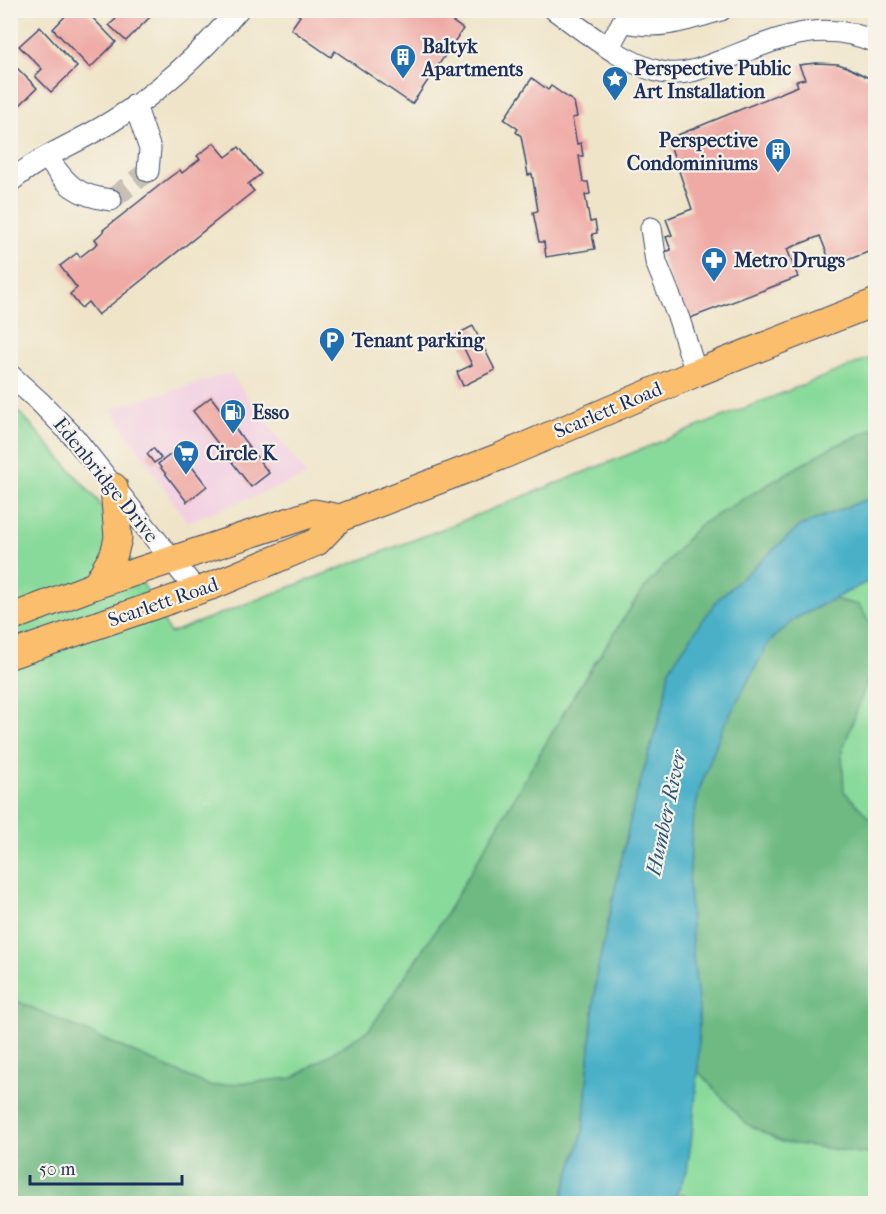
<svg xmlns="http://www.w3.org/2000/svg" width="886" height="1214" font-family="'IM FELL French Canon',serif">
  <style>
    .built { fill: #f2cfe2 }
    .green { fill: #88da9a; stroke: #52847c; stroke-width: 1.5 }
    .forest { fill: #6eba82; stroke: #447470; stroke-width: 1.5 }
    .water { fill: #49b0c8; stroke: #327093; stroke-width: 1.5 }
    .building { fill: #efaaa6 }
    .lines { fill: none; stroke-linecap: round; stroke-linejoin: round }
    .minor-tunnel { stroke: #c5c0b3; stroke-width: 21; stroke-dasharray: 21 10; stroke-linecap: butt }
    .minor-casing { stroke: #3b4a6e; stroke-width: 23 }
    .major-casing { stroke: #3b4a6e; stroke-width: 29 }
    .minor { stroke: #fff; stroke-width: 21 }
    .major { stroke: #fabe6d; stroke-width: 27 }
    .labels { text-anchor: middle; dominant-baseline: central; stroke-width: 4.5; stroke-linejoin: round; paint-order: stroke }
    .poi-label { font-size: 20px; font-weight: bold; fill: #1b2f5e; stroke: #f7f3e8; text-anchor: start }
    .street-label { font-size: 20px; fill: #1b2f5e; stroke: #f7f3e8 }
    .water-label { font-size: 21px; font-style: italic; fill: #29567e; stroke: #f7f3e8 }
  </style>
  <rect width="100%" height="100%" fill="#f7f3e8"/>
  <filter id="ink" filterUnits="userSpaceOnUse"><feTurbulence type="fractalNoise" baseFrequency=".0167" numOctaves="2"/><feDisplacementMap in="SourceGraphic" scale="12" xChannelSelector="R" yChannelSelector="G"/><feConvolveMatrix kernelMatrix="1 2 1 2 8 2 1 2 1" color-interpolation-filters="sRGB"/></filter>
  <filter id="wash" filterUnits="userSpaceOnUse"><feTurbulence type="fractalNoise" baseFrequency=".008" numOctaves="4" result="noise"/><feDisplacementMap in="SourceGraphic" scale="24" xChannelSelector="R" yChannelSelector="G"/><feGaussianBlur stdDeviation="1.35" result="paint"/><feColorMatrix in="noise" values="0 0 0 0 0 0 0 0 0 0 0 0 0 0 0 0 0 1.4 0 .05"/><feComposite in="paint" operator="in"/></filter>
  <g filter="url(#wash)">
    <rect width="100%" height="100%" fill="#efe4c8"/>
    <path class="built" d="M230,373L307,476L187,522L111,409Z"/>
    <path class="green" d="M875,356V1203H680L684,1194L578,1195L575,1204L11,1203L10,405L25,418L98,501L170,633L437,531Z"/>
    <g class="forest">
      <path d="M875,428V496L800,526L669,669L664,702L633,807L596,977L583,1132L560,1203H11L10,998L210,1086L293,1078L370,1029L445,916L577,690L639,595L698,526L826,450Z"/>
      <path d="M834,599L859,605L875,631V659L842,752L844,791L875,824V1155L782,1142L745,1123L698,1071L699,1011L692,946L689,884L692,826L700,788L722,729L769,642L796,618Z"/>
    </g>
    <path class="water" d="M875,496V578L796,618L769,642L722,729L700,788L692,826L689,884L692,946L699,1011L698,1071L692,1134L687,1171L672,1203H560L583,1132L596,977L633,807L664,702L669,669L717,600L800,526Z"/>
    <g id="blocks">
      <g class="building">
        <path d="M71,10H85L116,42L90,68L53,29Z"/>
        <path d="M107,10H147L152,15L126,41L109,25L116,19Z"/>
        <path d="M298,10H443L448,14L446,17L463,29L412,104L335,51L331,57L291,29L300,16L296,13Z"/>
        <path d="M40,27L77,67L51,92L35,76L42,69L19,46Z"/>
        <path d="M10,61L37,88L10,115Z"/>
        <path d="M816,63L838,64L847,67L867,77L876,84V249L832,266L820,236L787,249L798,277L685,320L661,253L671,250L666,237L672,235L666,219L692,209L668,139L798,86L796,81L805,79L799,65Z"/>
        <path d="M532,78L548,90L551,86L574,102L577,117L572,118L577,144L581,143L583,156H579L583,182H588L590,194L585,195L590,222L595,221L597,233L592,234L595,249L546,257L544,242H539L533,212L538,211L532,174L528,175L521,136L516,132L518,129L504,119Z"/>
        <path d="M214,143L226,157L239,147L261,174L248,184L254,191L98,315L88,302L81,308L70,294L77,288L60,266L77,253L80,257L98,243L95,239L104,231L103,230L170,177L180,170L182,173L200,159L197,156Z"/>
        <path d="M473,326L495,370L463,386L457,372L472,365L457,334Z"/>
        <path d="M211,397L269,473L251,487L193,411Z"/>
        <path d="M153,448L161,458L154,463L147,454Z"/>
        <path d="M178,449L207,486L187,502L158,464Z"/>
      </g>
    </g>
  </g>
  <g filter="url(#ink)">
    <use href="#blocks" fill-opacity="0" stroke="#3b4a6e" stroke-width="1.5"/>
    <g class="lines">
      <path class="minor-tunnel" d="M111,200L148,171"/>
      <g class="minor-casing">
        <g id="minor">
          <path d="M555,10C586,32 629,68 667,73C686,75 703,68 721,61C775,40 818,17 876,42"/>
          <path d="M609,47L623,21C657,31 688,20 721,10"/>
          <path d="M135,105L150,149L148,171"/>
          <path d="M47,157C66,185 77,196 111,200"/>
          <path d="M10,182C41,155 80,142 114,120C161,91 202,52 238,10"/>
          <path d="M651,228L656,262L679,319L696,373"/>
          <path d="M10,375L40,402L73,436L196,590"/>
        </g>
      </g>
      <g class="major-casing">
        <g id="major">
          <path d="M96,585L114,554L118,538L114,487"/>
          <path d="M10,618L96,585L314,513L340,518"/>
          <path d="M10,655L214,585L267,563L317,542L340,518L499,457L696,373L876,302"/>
        </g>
      </g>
      <use href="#minor" class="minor"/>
      <use href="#major" class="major"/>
    </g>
  </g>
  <defs>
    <g id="building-pin" transform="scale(1.35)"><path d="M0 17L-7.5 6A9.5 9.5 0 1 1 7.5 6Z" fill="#1f6fb2" stroke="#f7f3e8"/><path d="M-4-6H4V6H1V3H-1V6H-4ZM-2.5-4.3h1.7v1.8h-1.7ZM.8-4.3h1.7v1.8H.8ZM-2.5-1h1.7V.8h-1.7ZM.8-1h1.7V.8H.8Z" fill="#fff"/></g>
    <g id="sight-pin" transform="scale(1.35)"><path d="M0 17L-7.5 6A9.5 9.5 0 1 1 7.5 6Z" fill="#1f6fb2" stroke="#f7f3e8"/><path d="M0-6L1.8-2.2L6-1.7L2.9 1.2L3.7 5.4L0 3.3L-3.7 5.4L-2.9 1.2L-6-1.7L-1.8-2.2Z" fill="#fff"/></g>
    <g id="pharmacy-pin" transform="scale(1.35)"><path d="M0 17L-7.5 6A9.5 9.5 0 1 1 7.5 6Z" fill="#1f6fb2" stroke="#f7f3e8"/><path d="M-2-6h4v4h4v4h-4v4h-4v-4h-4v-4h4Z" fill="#fff"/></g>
    <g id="parking-pin" transform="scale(1.35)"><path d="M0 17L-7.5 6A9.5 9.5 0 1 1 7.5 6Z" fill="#1f6fb2" stroke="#f7f3e8"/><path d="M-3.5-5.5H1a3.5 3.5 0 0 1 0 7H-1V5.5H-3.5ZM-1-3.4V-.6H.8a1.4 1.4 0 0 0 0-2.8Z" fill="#fff"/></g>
    <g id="fuel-pin" transform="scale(1.35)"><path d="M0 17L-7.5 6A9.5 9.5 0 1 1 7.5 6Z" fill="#1f6fb2" stroke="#f7f3e8"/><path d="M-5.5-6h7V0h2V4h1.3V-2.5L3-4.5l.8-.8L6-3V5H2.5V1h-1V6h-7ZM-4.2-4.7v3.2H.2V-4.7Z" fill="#fff"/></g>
    <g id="supermarket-pin" transform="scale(1.35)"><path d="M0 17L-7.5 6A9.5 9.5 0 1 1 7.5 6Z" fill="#1f6fb2" stroke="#f7f3e8"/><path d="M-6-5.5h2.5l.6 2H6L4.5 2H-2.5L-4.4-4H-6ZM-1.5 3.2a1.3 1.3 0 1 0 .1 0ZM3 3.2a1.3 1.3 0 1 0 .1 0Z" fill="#fff"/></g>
  </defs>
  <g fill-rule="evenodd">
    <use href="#building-pin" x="403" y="57"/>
    <use href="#sight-pin" x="615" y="79"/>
    <use href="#building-pin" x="778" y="151"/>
    <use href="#pharmacy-pin" x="714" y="260"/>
    <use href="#parking-pin" x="332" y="340"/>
    <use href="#fuel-pin" x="233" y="412"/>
    <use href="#supermarket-pin" x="186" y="453"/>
  </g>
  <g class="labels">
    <g class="poi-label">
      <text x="422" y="46">Baltyk<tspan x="422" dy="23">Apartments</tspan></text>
      <text x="634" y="68">Perspective Public<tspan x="634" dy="23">Art Installation</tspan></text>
      <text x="758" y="140" text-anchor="end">Perspective<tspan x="758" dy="23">Condominiums</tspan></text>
      <text x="734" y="260">Metro Drugs</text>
      <text x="352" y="340">Tenant parking</text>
      <text x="252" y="412">Esso</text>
      <text x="206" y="453">Circle K</text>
    </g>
    <g class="street-label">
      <text transform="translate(608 410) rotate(-23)">Scarlett Road</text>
      <text transform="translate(106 480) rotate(51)">Edenbridge Drive</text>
      <text transform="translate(163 602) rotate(-19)">Scarlett Road</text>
    </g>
    <g class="water-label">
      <text transform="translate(666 813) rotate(-78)">Humber River</text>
    </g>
  </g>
  <rect width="886" height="1214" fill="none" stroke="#f7f3e8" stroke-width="36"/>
  <path d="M30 1175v9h152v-9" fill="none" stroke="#1b2f5e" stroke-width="3"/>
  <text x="39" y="1175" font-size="18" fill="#1b2f5e" stroke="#f7f3e8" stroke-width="4.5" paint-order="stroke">50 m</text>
</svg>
